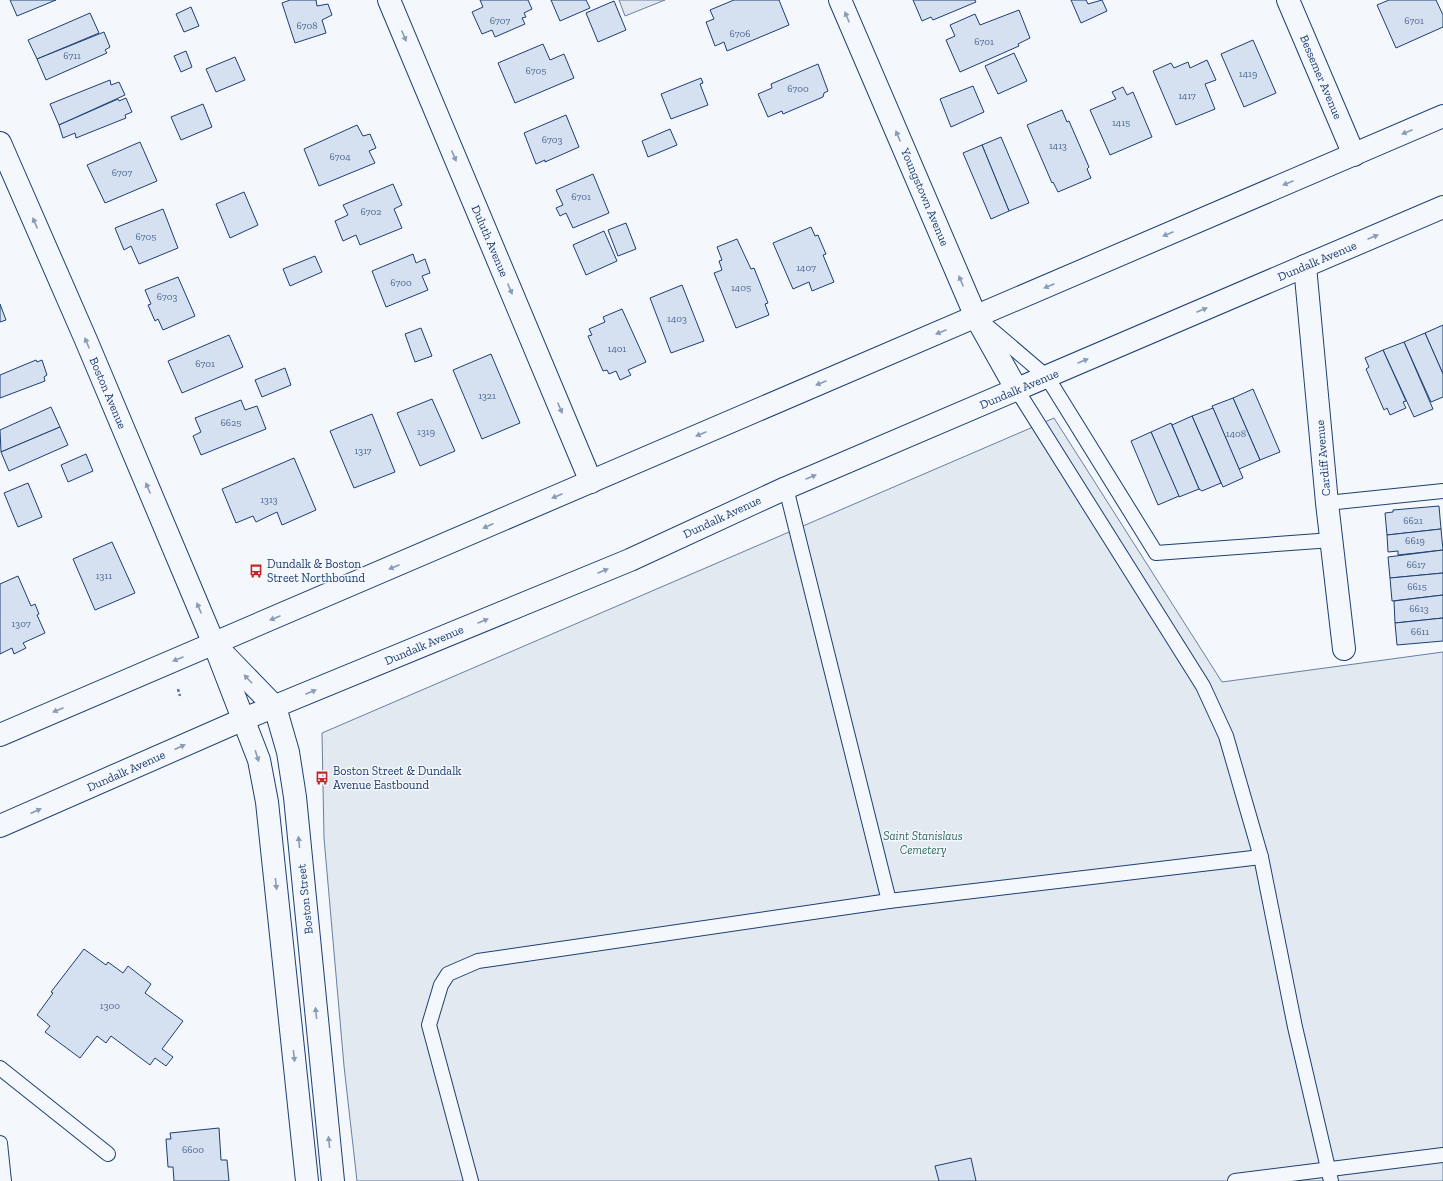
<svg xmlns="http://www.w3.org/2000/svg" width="1443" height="1181" font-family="'Zilla Slab',serif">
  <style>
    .green { fill: #e3e9f0; stroke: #687fa3 }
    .parking { fill: #e3e8f0; stroke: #687fa3 }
    .building { fill: #d5e0f0; stroke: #1d3f73 }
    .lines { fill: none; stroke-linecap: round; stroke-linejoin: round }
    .service-casing { stroke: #1d3f73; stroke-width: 16 }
    .minor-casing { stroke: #1d3f73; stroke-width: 24 }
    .tertiary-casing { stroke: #1d3f73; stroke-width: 24 }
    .secondary-casing { stroke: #1d3f73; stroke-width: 24 }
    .primary-casing { stroke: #1d3f73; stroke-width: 24 }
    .path { stroke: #5e769c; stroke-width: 2.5; stroke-dasharray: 3 2; stroke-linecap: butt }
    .service { stroke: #f4f7fb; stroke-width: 14 }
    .minor { stroke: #f4f7fb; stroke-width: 22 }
    .tertiary { stroke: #f4f7fb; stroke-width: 22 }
    .secondary { stroke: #f4f7fb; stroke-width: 22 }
    .primary { stroke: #f4f7fb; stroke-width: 22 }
    .oneway { fill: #889bb7 }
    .labels { text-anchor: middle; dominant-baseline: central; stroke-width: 3; stroke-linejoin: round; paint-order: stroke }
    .number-label { font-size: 10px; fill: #4b6792 }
    .street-label { font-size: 12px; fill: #1d3f73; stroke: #f4f7fb }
    .poi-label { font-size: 12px; fill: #1d3f73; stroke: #f4f7fb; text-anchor: start }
    .park-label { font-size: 12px; font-style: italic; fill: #2c6c60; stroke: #f4f7fb }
  </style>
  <rect width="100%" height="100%" fill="#f4f7fb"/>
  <path class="green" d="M1054,418L1222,682L1443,652V1181H357L344,1066L324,838L322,733Z"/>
  <path class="parking" d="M619,0H665L625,16Z"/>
  <g class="building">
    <path d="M10,0H56L17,16Z"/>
    <path d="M290,0H316L317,6L328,4L332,15L322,20L326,33L295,43L282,3Z"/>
    <path d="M480,0H528L532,9L524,13L526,17L522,18L525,24L495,37L492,30L482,34L472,12L483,7Z"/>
    <path d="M551,0H586L590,8L560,21Z"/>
    <path d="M734,0H779L789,25L727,51L724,42L715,46L706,22L714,19L710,10Z"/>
    <path d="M913,0H975L976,2L933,20L931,17L922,21Z"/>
    <path d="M1071,0H1086L1088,4L1102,0L1107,11L1081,23Z"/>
    <path d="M1389,0H1436L1443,15V27L1396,48L1377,5Z"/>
    <path d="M614,1L626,30L598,42L586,13Z"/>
    <path d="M191,7L199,26L184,32L176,14Z"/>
    <path d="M1019,10L1030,38L1018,44L1019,46L960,72L946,40L955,36L950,25L975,14L980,25Z"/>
    <path d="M90,13L99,33L37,59L28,40Z"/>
    <path d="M104,32L110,47L105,50L107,53L46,80L37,59Z"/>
    <path d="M1253,40L1276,93L1244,107L1221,54Z"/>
    <path d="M543,44L550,60L564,54L574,78L515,103L498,63Z"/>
    <path d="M186,51L192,67L181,72L174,56Z"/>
    <path d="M1014,53L1027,81L998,94L985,66Z"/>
    <path d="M235,57L245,80L216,92L206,69Z"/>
    <path d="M1207,60L1216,80L1205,84L1215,109L1176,125L1153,71L1171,63L1174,68L1188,62L1190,68Z"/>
    <path d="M818,64L828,91L824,93L823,97L783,114L782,111L768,117L758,94L772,88L771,84Z"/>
    <path d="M701,78L703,83L700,84L708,105L671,119L661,94Z"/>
    <path d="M110,80L111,85L119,82L125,95L59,125L50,104Z"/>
    <path d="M973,86L984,112L951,127L940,99Z"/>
    <path d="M1123,87L1127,95L1133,92L1152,137L1110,155L1090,110L1116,99L1112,92Z"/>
    <path d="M126,98L132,112L125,115L126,118L76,138L75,133L63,138L59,125L118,99L119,101Z"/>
    <path d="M203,104L212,127L181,140L171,117Z"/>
    <path d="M1062,110L1067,122L1069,121L1089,167L1087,169L1091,178L1058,192L1053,182L1052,183L1027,125Z"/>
    <path d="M566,115L579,147L545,162V160L536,164L524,133Z"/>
    <path d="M357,125L363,136L370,134L376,148L369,151L375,163L319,186L304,149Z"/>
    <path d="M670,129L677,145L648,157L642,141Z"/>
    <path d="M1001,137L1029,203L1009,211L982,145Z"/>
    <path d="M140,142L157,181L105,203L87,165Z"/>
    <path d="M982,145L1009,211L991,219L963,153Z"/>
    <path d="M593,174L609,213L573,228L566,213L560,216L556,208L563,205L556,190Z"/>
    <path d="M393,184L402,205L394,209L402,228L360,245L356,235L343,241L335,221L348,215L343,205Z"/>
    <path d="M244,192L258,225L230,238L216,204Z"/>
    <path d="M163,209L178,248L139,264L131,246L124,250L115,228Z"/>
    <path d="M626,223L636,249L618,256L608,230Z"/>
    <path d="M811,227L815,236L818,235L820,240L826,254L823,255L834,282L812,291L809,282L793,289L773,243Z"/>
    <path d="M604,231L617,261L586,275L573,245Z"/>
    <path d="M737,239L751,269L754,268L768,303L765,304L769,315L736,328L714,273L722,270L719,261L722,260L717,247Z"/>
    <path d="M413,254L416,263L425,259L430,273L422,276L428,290L386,307L372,271Z"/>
    <path d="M315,256L322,272L290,286L283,269Z"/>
    <path d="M178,277L195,316L163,330L158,319L155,321L148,305L151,304L145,290Z"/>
    <path d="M682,285L704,341L671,353L650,298Z"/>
    <path d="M0,304L6,320L0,322Z"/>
    <path d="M622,309L646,362L628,370L631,375L620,380L616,371L609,374L607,370L603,371L588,336L592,335L589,329L605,322L603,317Z"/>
    <path d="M1443,325V374L1425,333Z"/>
    <path d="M421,328L432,356L415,362L405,334Z"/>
    <path d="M1425,333L1443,374V397L1431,402L1404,342Z"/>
    <path d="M229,335L243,367L182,393L168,361Z"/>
    <path d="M1404,342L1433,409L1414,417L1383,350Z"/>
    <path d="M1383,350L1406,401L1403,402L1406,408L1390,415L1387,408L1384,410L1366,369L1369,367L1365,358Z"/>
    <path d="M491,354L520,423L482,439L453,370Z"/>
    <path d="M36,360L37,362L42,360L47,375L44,377L45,381L0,398V375Z"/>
    <path d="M285,368L291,385L262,397L255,380Z"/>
    <path d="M1253,389L1280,452L1260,460L1233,398Z"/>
    <path d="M1233,398L1260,460L1239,469L1212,406Z"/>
    <path d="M432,399L455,451L420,466L397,413Z"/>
    <path d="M241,400L245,410L257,406L266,429L201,455L193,436L201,432L195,418Z"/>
    <path d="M51,407L60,427L1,452L0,430Z"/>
    <path d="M1213,408L1243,478L1223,487L1192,416Z"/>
    <path d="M372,414L395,472L354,488L330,431Z"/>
    <path d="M1192,416L1221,483L1202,491L1199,489L1172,425Z"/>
    <path d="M1171,423L1199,489L1179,497L1151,432Z"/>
    <path d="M60,427L68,445L9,471L1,452Z"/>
    <path d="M1151,432L1179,496L1158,505L1131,441Z"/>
    <path d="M86,454L93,471L68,482L61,465Z"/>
    <path d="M294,458L316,510L282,525L277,512L256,522L253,516L236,523L222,489Z"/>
    <path d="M28,483L42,517L18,527L4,493Z"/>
    <path d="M1439,506L1441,529L1387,535L1385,513L1393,512V510Z"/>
    <path d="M1441,529L1443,550L1398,555V551L1388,552L1387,535Z"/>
    <path d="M112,542L135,593L95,610L73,559Z"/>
    <path d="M1443,550V573L1390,578L1388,557Z"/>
    <path d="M1443,573V595L1392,601L1390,578Z"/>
    <path d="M18,576L31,606L35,604L39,614L37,615L45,633L23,643L26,648L14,654L12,648L0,654V584Z"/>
    <path d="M1443,595V618L1395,623L1394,601Z"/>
    <path d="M1443,618V641L1397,645L1395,623Z"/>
    <path d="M84,949L106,965L108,962L123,973L128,966L151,984L145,993L183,1021L162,1049L173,1057L166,1066L155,1058L150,1065L111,1036L106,1043L97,1036L80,1058L45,1032L50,1026L37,1015L53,993L51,992Z"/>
    <path d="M219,1128L221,1160H227L229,1181H174L173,1167H168L166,1139H171L170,1133Z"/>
    <path d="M971,1158L976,1181H939L935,1166Z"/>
  </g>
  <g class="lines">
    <g class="service-casing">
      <g id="service">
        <path d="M986,325L1047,377L1156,553L1332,540"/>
        <path d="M1017,390L1203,686L1226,736L1261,857L1295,1027L1331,1181"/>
        <path d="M786,488L889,901"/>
        <path d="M1327,503L1443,491"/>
        <path d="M0,1068L108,1154"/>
        <path d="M0,1143L4,1181"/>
        <path d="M471,1181L429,1025L441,985L448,974L478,961L889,901L1261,857"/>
        <path d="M1235,1181L1443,1155"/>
      </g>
    </g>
    <g class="minor-casing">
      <g id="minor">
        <path d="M389,0L591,482"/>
        <path d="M840,0L976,317L1017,390"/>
        <path d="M1288,0L1354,155"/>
        <path d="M1305,266L1327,503L1344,649"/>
      </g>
    </g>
    <g class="tertiary-casing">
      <path id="tertiary" d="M0,143L86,340L214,644"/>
    </g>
    <g class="secondary-casing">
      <g id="secondary">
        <path d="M214,644L275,707L288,752L295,797L333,1181"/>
        <path d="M218,654L259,760L267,802L307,1181"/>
      </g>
    </g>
    <g class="primary-casing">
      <g id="primary">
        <path d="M0,735L1443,116"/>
        <path d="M0,826L244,719L630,560L786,488L1443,207"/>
      </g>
    </g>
    <path class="path" d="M178,689L180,696"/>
    <use href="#service" class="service"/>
    <use href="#minor" class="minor"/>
    <use href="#tertiary" class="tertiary"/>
    <use href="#secondary" class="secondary"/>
    <use href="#primary" class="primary"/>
  </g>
  <defs><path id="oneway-solid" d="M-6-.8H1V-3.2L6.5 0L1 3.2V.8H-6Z"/></defs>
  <g class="oneway">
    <use href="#oneway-solid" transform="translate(847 17) rotate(-113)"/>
    <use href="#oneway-solid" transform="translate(404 36) rotate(67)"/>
    <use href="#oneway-solid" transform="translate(1407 132) rotate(157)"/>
    <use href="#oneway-solid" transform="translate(898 136) rotate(-113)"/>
    <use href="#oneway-solid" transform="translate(454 156) rotate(67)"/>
    <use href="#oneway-solid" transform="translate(1288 183) rotate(157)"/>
    <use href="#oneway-solid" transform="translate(35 223) rotate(-113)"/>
    <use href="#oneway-solid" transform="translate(1168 234) rotate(157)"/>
    <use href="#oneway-solid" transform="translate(1373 237) rotate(-23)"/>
    <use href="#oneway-solid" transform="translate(961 281) rotate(-113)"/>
    <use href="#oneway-solid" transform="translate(1049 286) rotate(157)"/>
    <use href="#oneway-solid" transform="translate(510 289) rotate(67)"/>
    <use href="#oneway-solid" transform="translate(1202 310) rotate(-23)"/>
    <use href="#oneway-solid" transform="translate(941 332) rotate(157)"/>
    <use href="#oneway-solid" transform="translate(87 343) rotate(-113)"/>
    <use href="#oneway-solid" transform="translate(1083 361) rotate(-23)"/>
    <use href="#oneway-solid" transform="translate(821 383) rotate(157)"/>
    <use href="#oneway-solid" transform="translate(560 408) rotate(67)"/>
    <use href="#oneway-solid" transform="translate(701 434) rotate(157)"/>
    <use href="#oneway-solid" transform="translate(811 477) rotate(-23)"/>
    <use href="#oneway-solid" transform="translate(148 488) rotate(-113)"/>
    <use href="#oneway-solid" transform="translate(557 496) rotate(157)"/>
    <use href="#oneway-solid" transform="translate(488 526) rotate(156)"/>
    <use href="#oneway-solid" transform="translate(394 567) rotate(157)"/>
    <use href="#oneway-solid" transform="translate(603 571) rotate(-23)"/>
    <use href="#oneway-solid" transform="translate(199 608) rotate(-113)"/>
    <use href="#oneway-solid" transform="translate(275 618) rotate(157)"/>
    <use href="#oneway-solid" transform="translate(483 621) rotate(-23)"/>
    <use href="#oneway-solid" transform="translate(178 659) rotate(157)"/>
    <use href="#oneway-solid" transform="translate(248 679) rotate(-134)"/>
    <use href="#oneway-solid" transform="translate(311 692) rotate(-23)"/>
    <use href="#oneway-solid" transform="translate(58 710) rotate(157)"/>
    <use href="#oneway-solid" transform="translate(180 747) rotate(-24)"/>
    <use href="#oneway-solid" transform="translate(257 756) rotate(72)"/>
    <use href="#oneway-solid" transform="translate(36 811) rotate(-24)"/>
    <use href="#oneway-solid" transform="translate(299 842) rotate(-96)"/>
    <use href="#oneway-solid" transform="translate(276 884) rotate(84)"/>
    <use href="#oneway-solid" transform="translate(316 1013) rotate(-96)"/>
    <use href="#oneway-solid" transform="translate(294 1056) rotate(84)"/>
    <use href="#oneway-solid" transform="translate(329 1142) rotate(-96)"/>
  </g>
  <defs>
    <g id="bus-bare" transform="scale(1.08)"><path d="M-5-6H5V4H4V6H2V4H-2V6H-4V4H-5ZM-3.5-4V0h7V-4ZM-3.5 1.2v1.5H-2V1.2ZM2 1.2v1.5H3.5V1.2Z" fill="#c62828" stroke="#f4f7fb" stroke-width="2.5" paint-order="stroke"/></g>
  </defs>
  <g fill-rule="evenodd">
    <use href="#bus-bare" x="256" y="571"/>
    <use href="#bus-bare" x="322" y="778"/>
  </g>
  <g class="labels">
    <g class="number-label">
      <text x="500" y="21">6707</text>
      <text x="1414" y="21">6701</text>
      <text x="307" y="26">6708</text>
      <text x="740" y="34">6706</text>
      <text x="984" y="42">6701</text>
      <text x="72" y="56">6711</text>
      <text x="536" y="71">6705</text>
      <text x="1248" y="74">1419</text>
      <text x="798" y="89">6700</text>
      <text x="1187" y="96">1417</text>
      <text x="1121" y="123">1415</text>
      <text x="552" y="140">6703</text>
      <text x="1058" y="146">1413</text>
      <text x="340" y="157">6704</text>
      <text x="122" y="173">6707</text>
      <text x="581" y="197">6701</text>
      <text x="371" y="212">6702</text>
      <text x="146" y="237">6705</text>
      <text x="806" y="268">1407</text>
      <text x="401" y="283">6700</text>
      <text x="741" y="288">1405</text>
      <text x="167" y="297">6703</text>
      <text x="677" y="319">1403</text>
      <text x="617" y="349">1401</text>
      <text x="205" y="364">6701</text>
      <text x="487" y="396">1321</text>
      <text x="231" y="423">6625</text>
      <text x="426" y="432">1319</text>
      <text x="1236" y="434">1408</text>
      <text x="363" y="451">1317</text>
      <text x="269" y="500">1313</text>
      <text x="1413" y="521">6621</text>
      <text x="1415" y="541">6619</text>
      <text x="1416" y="565">6617</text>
      <text x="104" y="576">1311</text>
      <text x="1417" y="587">6615</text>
      <text x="1419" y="609">6613</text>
      <text x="21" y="624">1307</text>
      <text x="1420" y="632">6611</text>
      <text x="110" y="1006">1300</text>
      <text x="193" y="1150">6600</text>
    </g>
    <g class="street-label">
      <text transform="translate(1321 77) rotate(67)">Bessemer Avenue</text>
      <text transform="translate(925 197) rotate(67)">Youngstown Avenue</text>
      <text transform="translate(490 241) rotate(67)">Duluth Avenue</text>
      <text transform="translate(1317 261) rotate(-23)">Dundalk Avenue</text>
      <text transform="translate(1019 389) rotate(-23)">Dundalk Avenue</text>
      <text transform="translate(108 393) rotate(67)">Boston Avenue</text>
      <text transform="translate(1323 458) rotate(-95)">Cardiff Avenue</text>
      <text transform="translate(722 517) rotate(-25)">Dundalk Avenue</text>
      <text transform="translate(424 645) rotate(-23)">Dundalk Avenue</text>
      <text transform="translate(126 771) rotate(-24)">Dundalk Avenue</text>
      <text transform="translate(305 899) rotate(-96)">Boston Street</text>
    </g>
    <g class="poi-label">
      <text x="267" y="564">Dundalk &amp; Boston<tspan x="267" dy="14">Street Northbound</tspan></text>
      <text x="333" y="771">Boston Street &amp; Dundalk<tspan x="333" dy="14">Avenue Eastbound</tspan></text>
    </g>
    <g class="park-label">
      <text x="923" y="836">Saint Stanislaus<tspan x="923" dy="14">Cemetery</tspan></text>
    </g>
  </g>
</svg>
